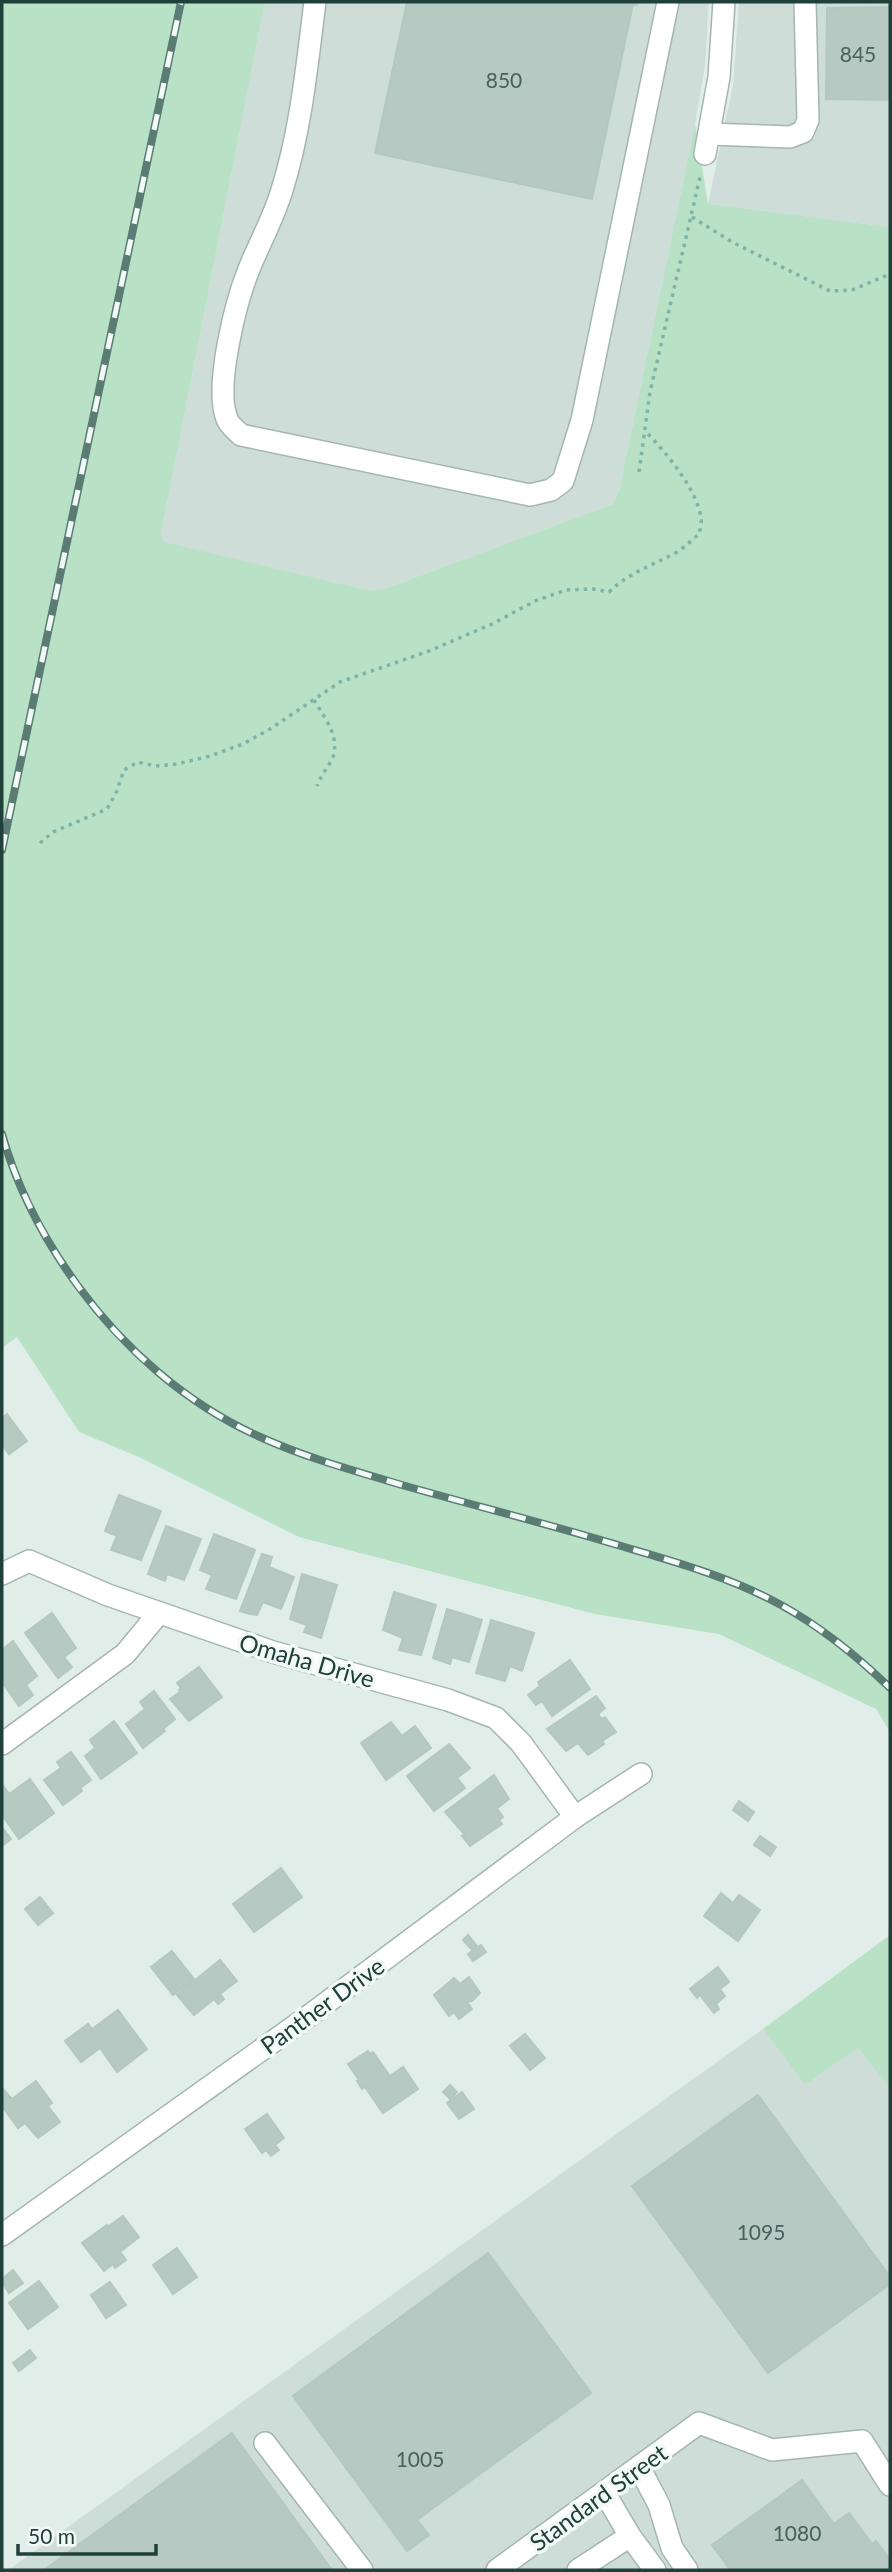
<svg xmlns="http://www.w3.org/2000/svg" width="892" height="2572" font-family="Lato,sans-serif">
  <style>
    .built { fill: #cfddd8 }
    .green { fill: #b8e1c6 }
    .building { fill: #b6c9c2; stroke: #b3c8c1; stroke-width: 2 }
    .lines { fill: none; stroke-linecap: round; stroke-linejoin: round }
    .minor-casing { stroke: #a3b6b1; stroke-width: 24 }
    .path { stroke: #7eb4a7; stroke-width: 3.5; stroke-dasharray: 3.5 5; stroke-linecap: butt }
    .minor { stroke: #fff; stroke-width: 21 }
    .rail-casing { stroke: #5a7c75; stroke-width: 8 }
    .rail { stroke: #f2f9f6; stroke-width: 5; stroke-dasharray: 16; stroke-linecap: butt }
    .labels { text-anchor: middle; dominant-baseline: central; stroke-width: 7; stroke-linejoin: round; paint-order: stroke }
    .number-label { font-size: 21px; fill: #46625c }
    .street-label { font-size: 24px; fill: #20403a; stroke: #f2f9f6 }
  </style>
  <rect width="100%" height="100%" fill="#e1ede9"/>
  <g class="built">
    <path d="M265,2H709L705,66L695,124L619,491L613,504L384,589L367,590L163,542L161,534Z"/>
    <path d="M739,2H890V227L708,204L733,85Z"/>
    <path d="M763,2029L805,2085L858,2048L890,2088V2570H8Z"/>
  </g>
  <g class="green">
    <path d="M2,2H265L161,534L164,542L367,590L384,589L613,504L619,491L695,124L708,204L890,227V1732L876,1709L719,1634L595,1614L299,1537L139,1457L79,1432L17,1337L2,1348Z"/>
    <path d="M890,1935V2088L858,2048L805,2085L763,2029Z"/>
  </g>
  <g class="building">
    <path d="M407,2H638L637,5L633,4L592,199L375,153Z"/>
    <path d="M890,7V100L826,99L827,8Z"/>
    <path d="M7,1414L27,1441L9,1454L2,1445V1418Z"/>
    <path d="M119,1495L161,1511L141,1560L111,1550L117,1536L105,1531Z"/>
    <path d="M166,1526L201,1539L184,1580L167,1574L165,1581L148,1574Z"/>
    <path d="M214,1534L255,1550L236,1599L206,1589L212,1575L200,1570Z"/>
    <path d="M262,1554L272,1557L269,1567L294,1577L281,1609L263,1602L257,1615L250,1614L240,1611Z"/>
    <path d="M302,1574L337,1585L321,1638L304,1632L307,1625L290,1619Z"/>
    <path d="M394,1592L436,1605L421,1655L399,1650L403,1638L383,1630Z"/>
    <path d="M447,1609L482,1620L469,1662L452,1657L450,1664L433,1658Z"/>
    <path d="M52,1613L76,1648L64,1657L72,1667L58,1678L25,1633Z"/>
    <path d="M491,1620L534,1633L522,1671L510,1666L505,1681L476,1673Z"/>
    <path d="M13,1641L37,1676L26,1685L33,1695L19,1706L2,1682V1650Z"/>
    <path d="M570,1660L590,1689L552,1716L542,1701L536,1705L528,1695L540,1686L538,1682Z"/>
    <path d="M199,1667L222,1697L189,1721L170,1699L180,1692L179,1690L181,1688L177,1683Z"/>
    <path d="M154,1691L175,1719L163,1729L165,1731L143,1748L126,1724L145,1709L140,1702Z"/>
    <path d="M596,1696L605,1708L598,1714L602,1719L605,1717L616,1732L602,1741L604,1744L588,1755L578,1743L566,1751L547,1729Z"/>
    <path d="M114,1721L137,1753L101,1779L85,1756L95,1748L90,1740Z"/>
    <path d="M391,1722L402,1736L415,1726L431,1748L386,1780L361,1743Z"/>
    <path d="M449,1744L470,1768L457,1778L465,1788L434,1811L407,1776Z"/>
    <path d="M71,1752L91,1780L80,1788L82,1791L63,1805L44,1780L61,1768L57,1762Z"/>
    <path d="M494,1775L509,1799L492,1812L493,1814L498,1810L503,1817L499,1820L502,1824L470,1846L462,1836L465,1835L445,1812Z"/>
    <path d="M30,1779L54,1813L19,1839L2,1815V1784L9,1794Z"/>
    <path d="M739,1801L754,1812L748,1821L733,1810Z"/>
    <path d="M2,1827L11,1839L2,1846Z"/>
    <path d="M760,1836L776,1847L770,1856L754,1845Z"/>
    <path d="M281,1868L302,1897L254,1932L233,1904Z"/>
    <path d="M721,1893L733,1903L739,1895L760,1910L738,1941L704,1916Z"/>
    <path d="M40,1897L53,1913L38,1925L25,1909Z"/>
    <path d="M468,1935L477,1946L472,1950L463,1940Z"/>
    <path d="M481,1945L486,1952L473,1961L468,1954Z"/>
    <path d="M172,1951L194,1979L173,1995L151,1967Z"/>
    <path d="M220,1960L237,1981L220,1994L224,1999L218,2004L214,1999L194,2015L177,1995Z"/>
    <path d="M718,1967L729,1982L720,1989L725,1996L716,2004L719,2009L714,2013L700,1995L697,1998L690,1989Z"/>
    <path d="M469,1977L480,1993L472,2001L467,2002L472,2009L459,2019L454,2012L449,2016L434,1995L454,1978L460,1984Z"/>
    <path d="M118,2010L147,2049L117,2072L100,2048L81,2062L65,2041L88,2024L92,2029Z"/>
    <path d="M525,2034L545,2058L530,2070L510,2046Z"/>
    <path d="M368,2051L370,2054L373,2052L390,2076L403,2067L418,2089L383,2113L365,2087L362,2089L357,2081L359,2080L348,2064Z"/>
    <path d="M36,2081L52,2103L48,2106L60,2122L38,2138L25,2123L18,2128L2,2106V2088L12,2099Z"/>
    <path d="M450,2085L457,2092L450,2099L443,2092Z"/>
    <path d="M462,2092L474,2109L459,2119L447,2103Z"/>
    <path d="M758,2095L890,2277V2284L768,2373L632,2186Z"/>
    <path d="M267,2114L284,2138L275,2145L279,2150L271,2156L266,2150L262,2153L245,2129Z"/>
    <path d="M123,2216L139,2237L120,2252L126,2260L115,2268L113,2264L104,2271L82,2243L107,2225L108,2227Z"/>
    <path d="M177,2248L197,2277L173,2294L153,2265Z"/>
    <path d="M488,2253L591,2393L417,2520L429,2535L407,2551L293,2396Z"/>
    <path d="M13,2270L23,2283L9,2293L2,2282V2279Z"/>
    <path d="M39,2281L58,2307L28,2329L9,2303Z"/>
    <path d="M110,2282L126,2305L106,2318L91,2295Z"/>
    <path d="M30,2350L36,2358L19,2371L13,2363Z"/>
    <path d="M232,2433L332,2570H44Z"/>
    <path d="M802,2480L834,2524L849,2513L872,2544L876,2541L890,2560V2570H730L712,2545Z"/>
  </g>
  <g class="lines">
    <g class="minor-casing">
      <g id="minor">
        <path d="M315,2C307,65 301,129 282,190C274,217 260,242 249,269C236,301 214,387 227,419C229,425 236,430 241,435L530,495L551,490L563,481L582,420L668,2"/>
        <path d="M709,134L790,137L803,132L808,120L805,2"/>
        <path d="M705,154L719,77L724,2"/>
        <path d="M2,1574L29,1561L108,1595L273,1652L448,1700L496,1718L521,1743L575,1817"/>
        <path d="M2,1744L125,1654L159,1613"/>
        <path d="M2,2235L306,2018L575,1817L641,1774"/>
        <path d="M265,2443L362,2570"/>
        <path d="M639,2467L659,2505L672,2548L687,2570"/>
        <path d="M630,2536L655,2570"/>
        <path d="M497,2570L699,2423L772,2450L862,2441L890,2485"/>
        <path d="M578,2570L630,2536L604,2492"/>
      </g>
    </g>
    <g class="path">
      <path d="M692,217L732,242L830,291L852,290L890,274"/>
      <path d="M639,472L650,392L701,173"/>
      <path d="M314,700C324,717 340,736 333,757C329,767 321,774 317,786"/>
      <path d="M40,843L53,832L107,809L116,793L124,770L138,762L155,766L177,764L210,756L243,744L270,729L340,682L429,651L492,624L535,601L566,590L593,589L609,592C631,571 652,566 677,552C685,547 692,540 699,534C700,529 702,522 701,518C697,489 665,451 645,431"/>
    </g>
    <use href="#minor" class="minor"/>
    <g class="rail-casing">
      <g id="rail">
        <path d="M2,850L181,2"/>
        <path d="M2,1134C17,1188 45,1241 78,1286C124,1349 187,1404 258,1436C306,1458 358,1472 409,1487C480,1507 551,1525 621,1546C676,1562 730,1577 781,1605C821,1627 857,1656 890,1688"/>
      </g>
    </g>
    <use href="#rail" class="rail"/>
  </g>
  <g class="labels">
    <g class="number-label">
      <text x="858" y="53">845</text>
      <text x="504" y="79">850</text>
      <text x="761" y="2231">1095</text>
      <text x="420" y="2458">1005</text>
      <text x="797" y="2532">1080</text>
    </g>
    <g class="street-label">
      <text transform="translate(307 1660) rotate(16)">Omaha Drive</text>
      <text transform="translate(322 2005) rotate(-36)">Panther Drive</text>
      <text transform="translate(598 2497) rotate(-36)">Standard Street</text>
    </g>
  </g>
  <rect width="892" height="2572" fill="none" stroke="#20403a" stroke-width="7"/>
  <path d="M18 2544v10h138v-10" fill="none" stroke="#20403a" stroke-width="3.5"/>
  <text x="28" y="2544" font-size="21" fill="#20403a" stroke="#f2f9f6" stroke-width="5" paint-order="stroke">50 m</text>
</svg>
